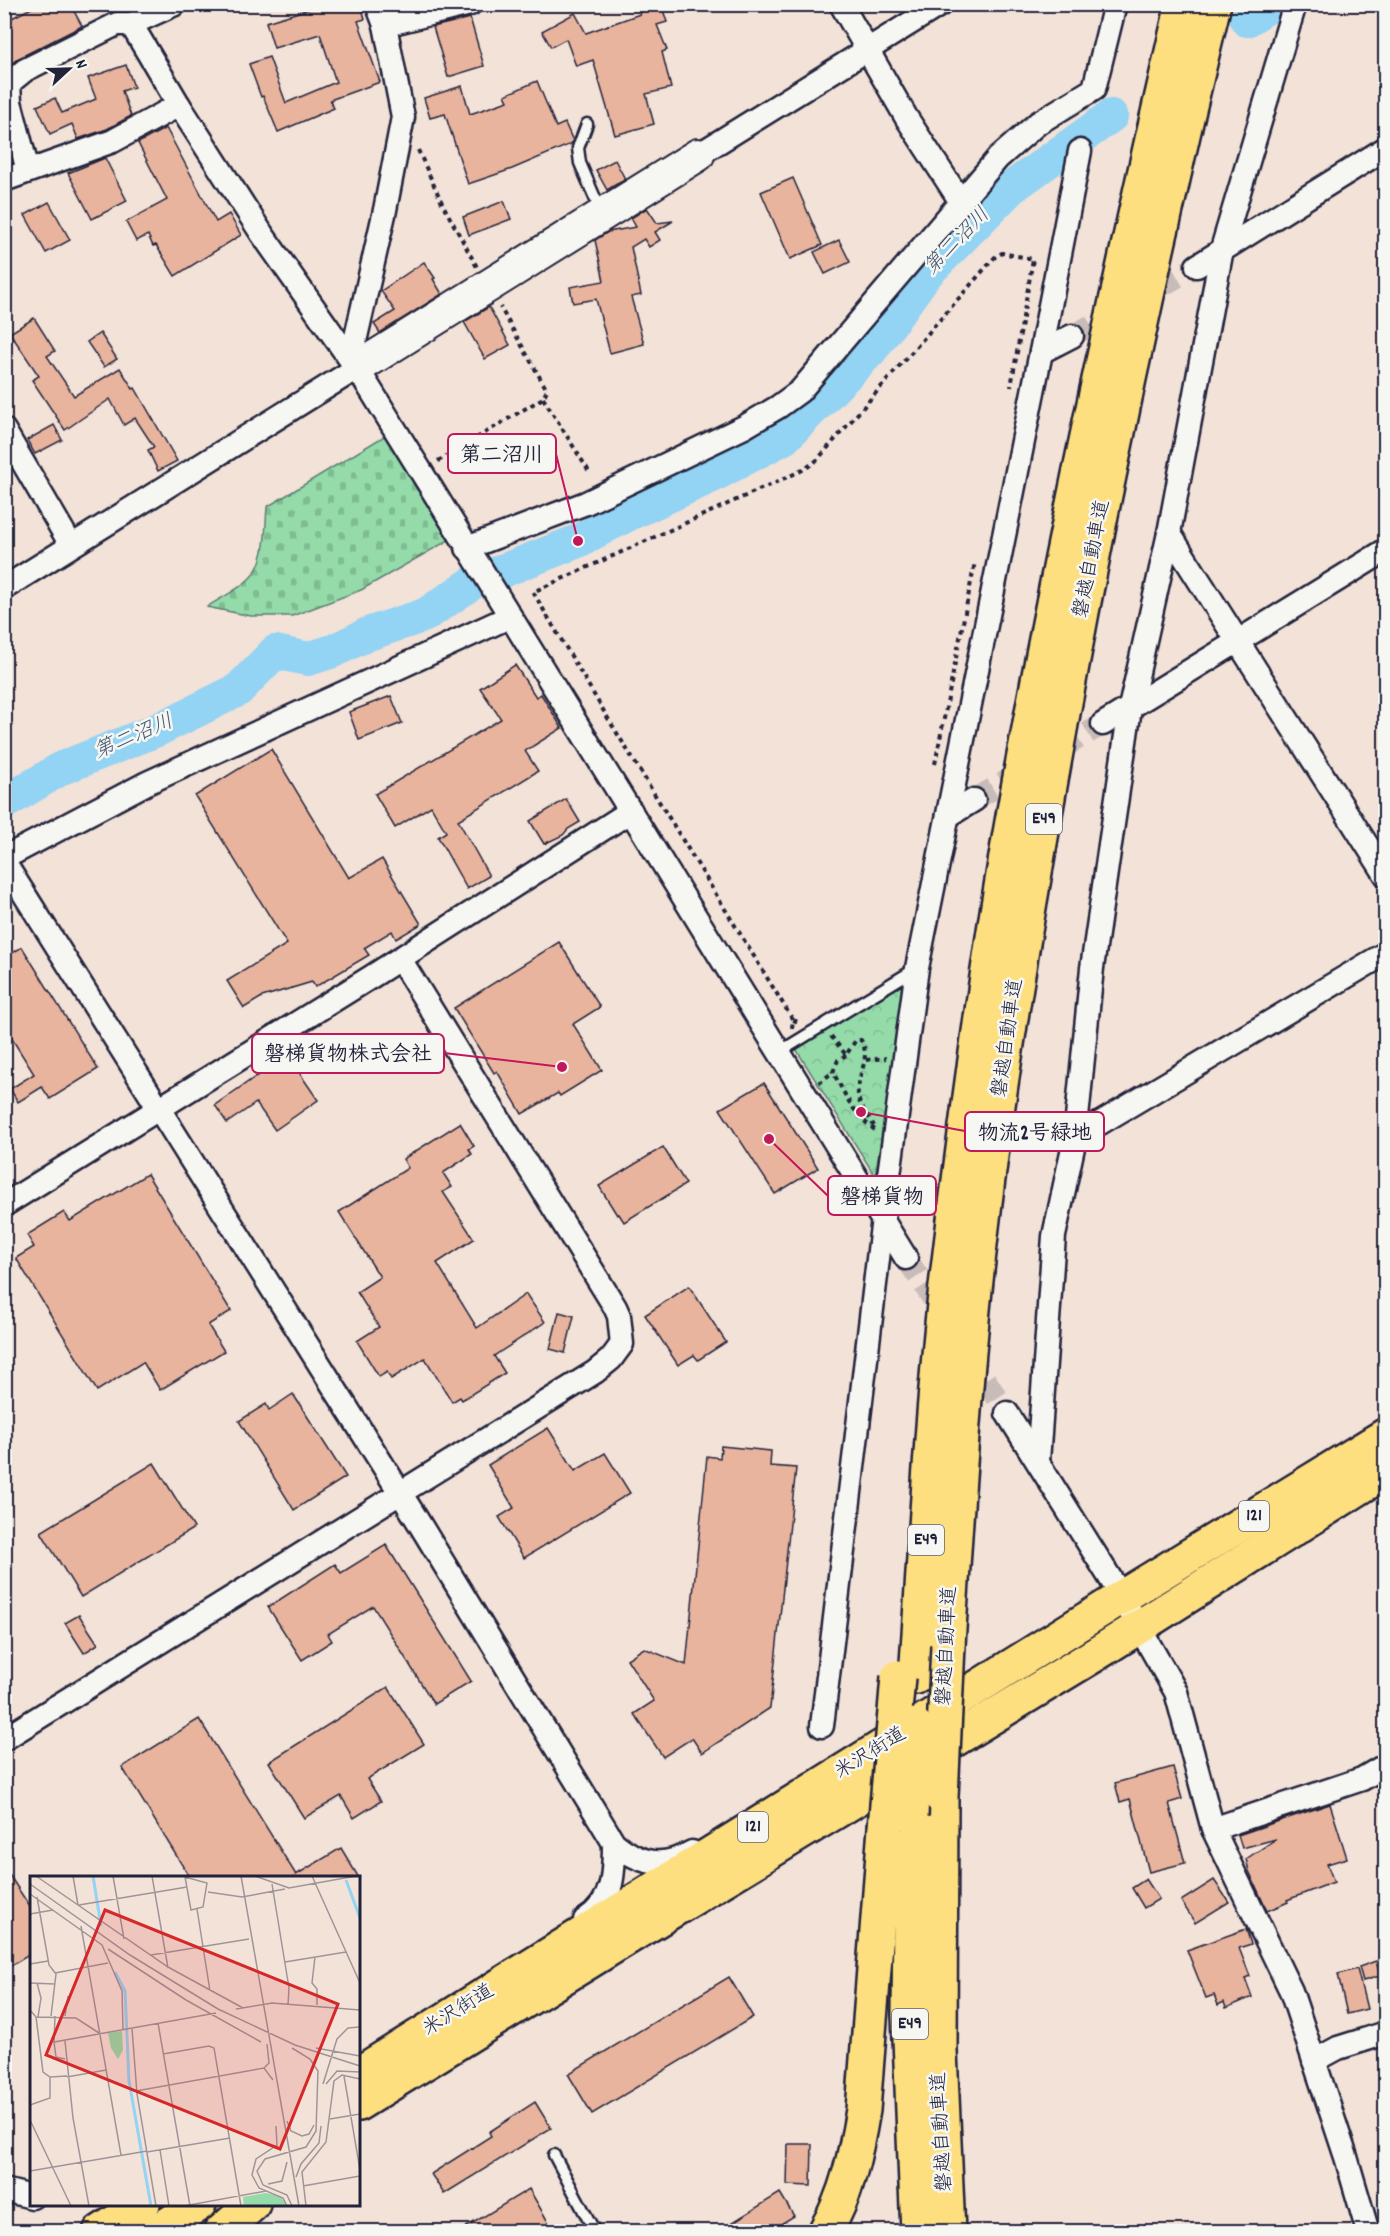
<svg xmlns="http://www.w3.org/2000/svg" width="1390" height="2236" font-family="Dekko,'Klee One',sans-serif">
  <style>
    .forest { fill: url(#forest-crowns); stroke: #5b7e72; stroke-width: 1.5 }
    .cemetery { fill: url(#cemetery-stones); stroke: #5b7e72; stroke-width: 1.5 }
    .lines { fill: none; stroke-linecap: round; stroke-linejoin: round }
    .river { stroke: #93d3f4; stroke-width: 34 }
    .building { fill: #e9b49d; stroke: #22223b; stroke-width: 1.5 }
    .street-tunnel { stroke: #c8bcb9; stroke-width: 22; stroke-dasharray: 22 11; stroke-linecap: butt }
    .lane-casing { stroke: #22223b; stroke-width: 15 }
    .street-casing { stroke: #22223b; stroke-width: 27 }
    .secondary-casing { stroke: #22223b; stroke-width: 36 }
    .highway-casing { stroke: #22223b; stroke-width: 38 }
    .path { stroke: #22223b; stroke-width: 4; stroke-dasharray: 4.5 4.5; stroke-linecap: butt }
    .lane { stroke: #f6f6f2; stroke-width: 10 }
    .street { stroke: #f6f6f2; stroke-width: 22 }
    .secondary { stroke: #f6f6f2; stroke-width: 32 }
    .highway { stroke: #fedf80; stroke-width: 33 }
    .highway-bridge-casing { stroke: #22223b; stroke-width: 38; stroke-linecap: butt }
    .highway-bridge { stroke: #fedf80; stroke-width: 33 }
    .labels { text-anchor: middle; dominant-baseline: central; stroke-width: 5; stroke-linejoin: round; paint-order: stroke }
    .shield { fill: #f6f6f2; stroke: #626272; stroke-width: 1.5 }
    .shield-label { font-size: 18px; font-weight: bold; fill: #22223b }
    .street-label { font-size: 20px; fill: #22223b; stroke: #f6f6f2 }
    .water-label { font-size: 21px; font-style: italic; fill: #445772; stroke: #f6f6f2 }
    .inset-river { fill: none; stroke: #93d3f4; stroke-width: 3 }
    .inset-road { fill: none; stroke: #9f9599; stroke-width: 1.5 }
    .view { fill: #d62828; fill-opacity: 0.15; stroke: #d62828; stroke-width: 3 }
    .inset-edge { fill: none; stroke: #22223b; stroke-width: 3 }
    .leader { fill: none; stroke: #c2185b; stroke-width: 2 }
    .callout-dot { fill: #c2185b; stroke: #f6f6f2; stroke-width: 2 }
    .callout { fill: #f6f6f2; stroke: #c2185b; stroke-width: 2 }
    .callout-label { font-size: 21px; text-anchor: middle; font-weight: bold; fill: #22223b }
  </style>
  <defs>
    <pattern id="forest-crowns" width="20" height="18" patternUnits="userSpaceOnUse" patternTransform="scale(1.5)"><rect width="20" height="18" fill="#94dba9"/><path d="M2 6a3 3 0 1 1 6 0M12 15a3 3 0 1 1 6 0" fill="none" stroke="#7fbc92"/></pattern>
    <pattern id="cemetery-stones" width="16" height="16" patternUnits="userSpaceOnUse" patternTransform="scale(1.5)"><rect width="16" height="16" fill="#94dba9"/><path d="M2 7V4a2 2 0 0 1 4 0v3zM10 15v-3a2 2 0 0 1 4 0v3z" fill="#7fbc92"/></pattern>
  </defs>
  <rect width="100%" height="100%" fill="#f2e2d8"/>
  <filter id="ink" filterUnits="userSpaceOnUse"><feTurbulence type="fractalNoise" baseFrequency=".0167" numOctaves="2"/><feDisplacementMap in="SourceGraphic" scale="12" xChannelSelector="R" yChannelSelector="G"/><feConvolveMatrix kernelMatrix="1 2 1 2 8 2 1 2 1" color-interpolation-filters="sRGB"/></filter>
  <g filter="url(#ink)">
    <path class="forest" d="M909,979L875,1176L796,1049Z"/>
    <path class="cemetery" d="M386,435L449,540L361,590L292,616H251L207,607C220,598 239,590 250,578C267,562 265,529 267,507Z"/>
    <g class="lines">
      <g class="river">
        <path d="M1247,20L1272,4"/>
        <path d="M4,803L62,768L157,730L238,690L275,652L308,659L333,651L368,634L425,615L474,582L578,541L631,513L712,476L784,438L871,350L925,275L1011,188L1111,116"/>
      </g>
    </g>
    <g class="building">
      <path d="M39,4H70L82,26L19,58L4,69V22Z"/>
      <path d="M325,4H361L365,19L358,21L380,82L330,100L334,108L278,132L263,96L261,97L249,64L269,57L286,103L336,82L320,34L274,48L266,22Z"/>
      <path d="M637,4H661L667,22L657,25L667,50L662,52L671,88L646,94L654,124L615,135L593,60L576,66L566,39L551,47L542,31L575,13L586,33L640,14Z"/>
      <path d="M470,18L484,66L448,77L433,27Z"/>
      <path d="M126,65L134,87L122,91L131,116L107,129L78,139L72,124L50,134L37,106L55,98L62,113L96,99L88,78Z"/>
      <path d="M537,81L556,127L565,123L573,141L571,144L512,169L468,184L445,114L430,118L424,98L462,86L470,114L508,101L505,95Z"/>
      <path d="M166,128L216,222L229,214L241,235L175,276L156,245L153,246L148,235L136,241L126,222L167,200L138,143Z"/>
      <path d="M105,158L127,201L92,219L68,173Z"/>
      <path d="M615,160L625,179L607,190L596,170Z"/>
      <path d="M793,178L822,245L790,259L761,192Z"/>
      <path d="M504,201L511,219L469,235L463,217Z"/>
      <path d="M49,202L70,240L46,253L25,215Z"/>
      <path d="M647,208L657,223L673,221L655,232L660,240L649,247L644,239L631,247L641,295L631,297L644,344L610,353L596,299L573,303L570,287L604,281L595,240L608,232L636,227L631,218Z"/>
      <path d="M839,240L850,262L825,274L814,252Z"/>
      <path d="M424,262L435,278L433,279L442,294L380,333L374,324L395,311L381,291Z"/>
      <path d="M489,307L510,345L485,359L464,322Z"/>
      <path d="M34,318L55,351L47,356L74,396L120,368L133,389L135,388L177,461L158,471L148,450L154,447L135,418L124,425L110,399L65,430L32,380L39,376L10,333Z"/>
      <path d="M100,333L117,359L104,367L87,342Z"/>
      <path d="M54,425L62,440L35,454L27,440Z"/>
      <path d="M515,665L536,697L541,694L562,728L525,751L538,771L458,820L489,876L467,889L438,837L446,832L431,806L395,828L375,794L501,719L480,688Z"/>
      <path d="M391,696L402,723L359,740L349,712Z"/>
      <path d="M271,749L349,878L382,859L421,924L396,939L392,931L364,948L369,955L315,987L312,982L262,997L244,1008L227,981L287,944L195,796Z"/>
      <path d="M566,799L580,822L568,829L563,835L544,844L530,821Z"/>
      <path d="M559,942L600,1007L573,1024L602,1070L560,1096L558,1093L522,1114L497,1071L494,1073L454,1008Z"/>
      <path d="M22,947L98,1069L50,1099L42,1087L18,1102L10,1089L34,1074L4,1026V958Z"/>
      <path d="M287,1055L318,1100L275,1130L256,1103L227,1123L215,1105Z"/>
      <path d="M764,1083L818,1168L775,1194L720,1109Z"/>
      <path d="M460,1123L474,1146L469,1149L472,1154L443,1173L452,1187L443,1192L474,1239L437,1263L477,1328L526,1294L545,1322L494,1356L505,1373L462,1400L460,1397L452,1402L425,1358L391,1379L387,1372L379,1377L357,1341L379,1327L357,1292L380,1277L339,1212L408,1168L403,1159Z"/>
      <path d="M663,1147L686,1184L624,1222L619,1214L617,1215L599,1186Z"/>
      <path d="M147,1174L231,1311L208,1325L224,1351L160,1390L143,1362L97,1391L16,1258L34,1247L27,1235L64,1212L70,1221Z"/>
      <path d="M689,1286L726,1342L698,1360L694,1355L678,1365L645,1315Z"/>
      <path d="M559,1312L574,1316L565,1353L550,1349Z"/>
      <path d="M293,1394L346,1477L294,1510L239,1421L266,1404L269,1410Z"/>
      <path d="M548,1428L575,1471L605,1453L630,1493L524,1558L499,1517L514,1508L488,1465Z"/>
      <path d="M721,1446L771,1451L770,1466L796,1468L770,1708L702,1753L692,1738L663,1757L634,1714L654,1701L627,1659L644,1648L686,1665L707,1456L720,1458Z"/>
      <path d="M154,1463L194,1528L81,1597L41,1532Z"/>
      <path d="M386,1545L471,1681L434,1704L373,1606L328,1634L332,1641L302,1660L268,1607L335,1564L341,1573Z"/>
      <path d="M79,1615L98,1644L84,1653L65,1623Z"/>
      <path d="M388,1687L424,1744L367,1779L381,1801L354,1818L341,1796L304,1818L269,1762Z"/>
      <path d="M199,1719L296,1875L341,1848L359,1878H190L122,1767Z"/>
      <path d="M1173,1767L1182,1799L1169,1803L1185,1863L1149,1872L1130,1799L1120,1802L1115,1783Z"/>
      <path d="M1330,1804L1347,1858L1327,1864L1334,1882L1287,1900L1288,1902L1267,1911L1249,1871L1246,1859L1276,1839L1242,1848L1238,1835Z"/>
      <path d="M4,1867L32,1910V1953L4,1970Z"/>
      <path d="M1146,1879L1159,1899L1144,1908L1132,1888Z"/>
      <path d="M1214,1880L1229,1902L1195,1923L1181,1901Z"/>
      <path d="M1246,1929L1251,1944L1239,1948L1250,1976L1245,1978L1252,1997L1226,2008L1224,2002L1218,2005L1214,1995L1206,1998L1187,1950Z"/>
      <path d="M1376,1961L1380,1976L1363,1981L1359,1967Z"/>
      <path d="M1357,1969L1367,2009L1347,2014L1338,1974Z"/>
      <path d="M729,1977L753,2017L592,2114L568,2074Z"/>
      <path d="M535,2102L551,2128L444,2194L431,2174L491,2136L489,2132Z"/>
      <path d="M788,2144H812L811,2186L787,2185Z"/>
      <path d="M529,2189L550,2225L538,2232H458Z"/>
      <path d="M780,2193L794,2216L768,2232H717Z"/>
    </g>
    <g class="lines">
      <g class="street-tunnel">
        <path d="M1072,336L1197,266"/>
        <path d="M974,800L1103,724"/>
        <path d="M906,1258L945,1317"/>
        <path d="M967,1352L1007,1413"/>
      </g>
      <g class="lane-casing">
        <g id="lane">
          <path d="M587,124L578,148L580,163L601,212"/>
          <path d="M776,1054L917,968"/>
          <path d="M554,2155L595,2232"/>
        </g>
      </g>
      <g class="street-casing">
        <g id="street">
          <path d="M175,4L131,24L179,105L262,234L364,379L906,1258"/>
          <path d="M841,4L906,117L961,202"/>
          <path d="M385,25L470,4"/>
          <path d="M698,155L941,4"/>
          <path d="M28,171L10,102L9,83L25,70L117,24H131"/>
          <path d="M4,180L113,141L179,105"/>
          <path d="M1197,266L1386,148"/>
          <path d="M1041,352L1072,336"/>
          <path d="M351,359L385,210L403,117L385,25L377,4"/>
          <path d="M4,430L71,545"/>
          <path d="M1169,533L1386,875"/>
          <path d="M467,548L586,503L744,427L778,407L800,391L998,158L1038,123L1094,89L1115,4"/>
          <path d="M4,588L357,368"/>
          <path d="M1103,724L1386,550"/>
          <path d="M948,816L974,800"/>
          <path d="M4,858L147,783L509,617"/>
          <path d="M4,862L416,1518L614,1843C640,1864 662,1869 692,1852"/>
          <path d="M1075,1138L1386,953"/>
          <path d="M4,1205L371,977L631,811"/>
          <path d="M1007,1413L1122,1597L1176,1692L1213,1829L1291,1991L1346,2157L1368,2232"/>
          <path d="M1038,1461L1054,1236L1075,1138L1092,968L1130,708L1169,533L1222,249L1295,4"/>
          <path d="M822,1726L881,1234L917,968L1041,352L1080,151"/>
          <path d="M4,1739L595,1372L611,1359L622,1344L619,1316L615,1307L400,959"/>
          <path d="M1213,1829L1362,1779L1386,1765"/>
          <path d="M585,1920C614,1902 614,1873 614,1843"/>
          <path d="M1314,2061L1338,2048L1386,2033"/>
          <path d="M4,2190L32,2197"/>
        </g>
      </g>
      <g class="secondary-casing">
        <path id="secondary" d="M357,368L698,155"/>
      </g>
      <g class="highway-casing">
        <g id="highway">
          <path d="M948,1645C956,1517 964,1389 978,1262C998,1082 1029,903 1061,724C1105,483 1156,243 1214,4"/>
          <path d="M916,1677C926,1539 932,1399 949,1261C966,1120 985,979 1009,839C1058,559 1119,281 1183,4"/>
          <path d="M941,1797L940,2051L948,2232"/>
          <path d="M911,1816L909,2015L918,2232"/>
          <path d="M358,2074L1122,1597L1386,1435"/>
          <path d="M358,2104L624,1940L1096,1654L1386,1471"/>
          <path d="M100,2232L143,2204"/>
          <path d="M156,2232L199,2204"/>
          <path d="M221,2232L253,2204"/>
          <path d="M825,2232C847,2195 856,2152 863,2110L885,1828"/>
        </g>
      </g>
      <g class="path">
        <path d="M418,150L443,205L477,267"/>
        <path d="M543,398L590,473"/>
        <path d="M438,461L543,398L547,390L500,307"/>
        <path d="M935,764L975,562"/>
        <path d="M793,1020L801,1023"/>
        <path d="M792,1028L793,1020L609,720L533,592L805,469L817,460L995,257L1002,253L1033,259L1011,387"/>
        <path d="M831,1036L846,1055L856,1040H861C873,1061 853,1078 859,1101C862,1109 870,1118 874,1126"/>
        <path d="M846,1055L838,1060L833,1072C845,1095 854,1115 875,1130"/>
        <path d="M866,1060L886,1058"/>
        <path d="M819,1083L833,1072"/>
      </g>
      <use href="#lane" class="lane"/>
      <use href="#street" class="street"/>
      <use href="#secondary" class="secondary"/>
      <use href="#highway" class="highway"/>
      <g class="highway-bridge-casing">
        <g id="highway-bridge">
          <path d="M941,1797L948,1645"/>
          <path d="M911,1816L915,1725"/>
          <path d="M885,1828L898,1677"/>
        </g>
      </g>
      <use href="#highway-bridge" class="highway-bridge"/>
    </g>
  </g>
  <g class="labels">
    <g class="shield">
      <rect x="1026" y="804" width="36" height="30" rx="4.5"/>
      <rect x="1239" y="1501" width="30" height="30" rx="4.5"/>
      <rect x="908" y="1525" width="36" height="30" rx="4.5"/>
      <rect x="738" y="1812" width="30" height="30" rx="4.5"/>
      <rect x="892" y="2009" width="36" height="30" rx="4.5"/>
    </g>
    <g class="shield-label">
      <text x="1044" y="819">E49</text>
      <text x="1254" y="1516">121</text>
      <text x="926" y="1540">E49</text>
      <text x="753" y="1827">121</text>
      <text x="910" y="2024">E49</text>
    </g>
    <g class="street-label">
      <text transform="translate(1093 559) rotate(-79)">磐越自動車道</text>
      <text transform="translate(1009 1038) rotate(-82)">磐越自動車道</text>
      <text transform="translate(948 1646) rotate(-87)">磐越自動車道</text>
      <text transform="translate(871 1754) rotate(-32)">米沢街道</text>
      <text transform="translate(459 2011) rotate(-32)">米沢街道</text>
      <text transform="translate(943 2132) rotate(-93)">磐越自動車道</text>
    </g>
    <g class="water-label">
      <text transform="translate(958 242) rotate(-46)">第二沼川</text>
      <text transform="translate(134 738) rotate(-23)">第二沼川</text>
    </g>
  </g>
  <g transform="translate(30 1876)">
    <rect width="330" height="330" fill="#f2e2d8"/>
    <path d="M236,317L250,320L258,330H214L213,321Z" fill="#94dba9"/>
    <path d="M92,155L93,174L88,183L81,172L78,157Z" fill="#94dba9"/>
    <path class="inset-river" d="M63,0L71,50M316,4L330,42M85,96L95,115L99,205L121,330"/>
    <path class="inset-road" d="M6,0L138,91L213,132M43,0L48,29M83,0L94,63M122,0L138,92M211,0L269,330M225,0L259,12L326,0M282,0L330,107M155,1L177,7L173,31L161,34ZM0,8L100,79L188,133L265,169L330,190M242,8L259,112L258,129M178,16L212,21L255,13M0,18L72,69L92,115L93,153M7,21L19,89L26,98L21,140M49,29L157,11M167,33L180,115M0,38L23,34M51,50L91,279M78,73L156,124L231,166M121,79L219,63M285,81L282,107L287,113V129M255,86L316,76M0,88L18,85M25,97L78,87M1,107L24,108M7,107L11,122L8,141M206,133L242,127L330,134M0,134L6,141L13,196L20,201L37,200M25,140L24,166L186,137M35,140L38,120M6,141L46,142L69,157M128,147L160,330M102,152L107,218L126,330M35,165L43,242L59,330M24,166L26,181L35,183M262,172L280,183L288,195L286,255L276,271L235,283L227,295L233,309L257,319L262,330M286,172L330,180M133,178L179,170L184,172L211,330M234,192L239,187L237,168M314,200L330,294M37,201L76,194M293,208L307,163L318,152L330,151M296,208L307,195L330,196M106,215L234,192L243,204M0,229L20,222V201M300,243L330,238M0,244L41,330M257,245L261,255L272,260L279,258L284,249M246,250L247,269L226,283L222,299L229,312L253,322L257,330M130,274L139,330M117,276L200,262M0,295L117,275M266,301L271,288L289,267L291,250M238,308L252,305L257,286M273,310L330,300M154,330L236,315M276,330L272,296L296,266L304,205L312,199L330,203"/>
    <path class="view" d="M75,34L308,128L250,273L16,179Z"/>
    <rect width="330" height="330" class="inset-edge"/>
  </g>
  <path class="leader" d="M578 541L556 454M562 1067L444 1053M861 1112L965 1131M769 1139L828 1196"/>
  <g class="callout-dot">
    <circle cx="578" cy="541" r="6"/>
    <circle cx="562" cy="1067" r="6"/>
    <circle cx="861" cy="1112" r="6"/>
    <circle cx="769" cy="1139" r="6"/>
  </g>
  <g class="callout">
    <rect x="448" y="434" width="108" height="39" rx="6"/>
    <rect x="252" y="1034" width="192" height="39" rx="6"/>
    <rect x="965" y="1112" width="139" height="39" rx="6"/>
    <rect x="828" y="1176" width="108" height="39" rx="6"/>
  </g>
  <g class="callout-label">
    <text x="502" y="461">第二沼川</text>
    <text x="348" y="1060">磐梯貨物株式会社</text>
    <text x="1035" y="1139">物流2号緑地</text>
    <text x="882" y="1203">磐梯貨物</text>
  </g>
  <rect width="1390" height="2236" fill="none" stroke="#f6f6f2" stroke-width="24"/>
  <rect x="12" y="12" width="1366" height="2212" fill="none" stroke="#22223b" stroke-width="2" filter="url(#ink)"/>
  <g transform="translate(69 69) rotate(68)" stroke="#f6f6f2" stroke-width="4.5" paint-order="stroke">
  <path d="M0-4.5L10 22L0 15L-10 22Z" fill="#22223b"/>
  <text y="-9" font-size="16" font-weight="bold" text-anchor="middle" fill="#22223b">N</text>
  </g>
</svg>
